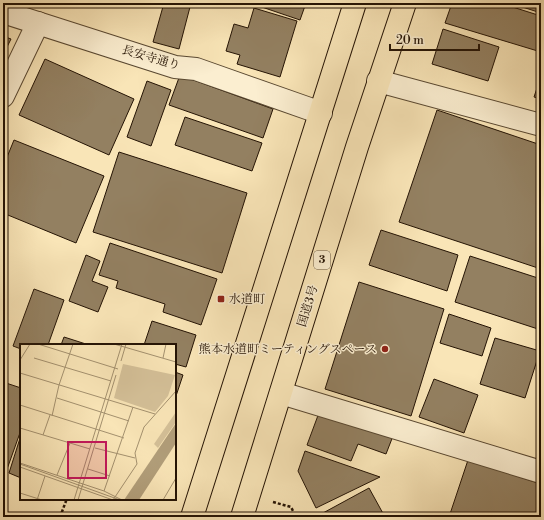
<svg xmlns="http://www.w3.org/2000/svg" width="544" height="520" font-family="'Libre Bodoni','Noto Serif JP',serif">
  <style>
    .building { fill: #938061; stroke: #241304 }
    .lines { fill: none; stroke-linecap: round; stroke-linejoin: round }
    .street-casing { stroke: #594831; stroke-width: 24 }
    .highway-casing { stroke: #241304; stroke-width: 24 }
    .path { stroke: #241304; stroke-width: 2.5; stroke-dasharray: 3 2; stroke-linecap: butt }
    .street { stroke: #fbeed0; stroke-width: 22 }
    .highway { stroke: #f9e5b7; stroke-width: 22 }
    .poi-dot { fill: #8f2418; stroke: #fbeed0; stroke-width: 1.5 }
    .labels { text-anchor: middle; dominant-baseline: central; stroke-width: 3; stroke-linejoin: round; paint-order: stroke }
    .shield { fill: #fbeed0; stroke: #645541; stroke-width: 1 }
    .shield-label { font-size: 11px; font-weight: bold; fill: #241304 }
    .street-label { font-size: 12px; fill: #241304; stroke: #fbeed0 }
    .poi-label { font-size: 12px; fill: #241304; stroke: #fbeed0; text-anchor: start }
    .inset-road { fill: none; stroke: #a4916f; stroke-width: 1 }
    .view { fill: #c2185b; fill-opacity: 0.15; stroke: #c2185b; stroke-width: 2 }
    .inset-edge { fill: none; stroke: #241304; stroke-width: 2 }
  </style>
  <rect width="100%" height="100%" fill="#f9e5b7"/>
  <filter id="stains"><feTurbulence type="fractalNoise" baseFrequency=".005" numOctaves="4"/><feColorMatrix values="0 0 0 0 .2 0 0 0 0 .09 0 0 0 0 .02 0 0 0 .5 -.17"/></filter>
  <radialGradient id="worn" r=".72"><stop offset=".6" stop-color="#630" stop-opacity="0"/><stop offset="1" stop-color="#630" stop-opacity=".3"/></radialGradient>
  <g class="building">
    <path d="M164,3H183V6L190,7L179,49L153,42Z"/>
    <path d="M250,3H306L300,20Z"/>
    <path d="M452,3H500L541,16V52L445,23Z"/>
    <path d="M510,3H541V13Z"/>
    <path d="M254,8L297,21L280,77L237,64L240,55L226,51L234,24L248,28Z"/>
    <path d="M443,29L499,47L488,81L432,64Z"/>
    <path d="M3,36L11,39L3,55Z"/>
    <path d="M45,59L134,99L109,155L19,115Z"/>
    <path d="M180,75L273,109L263,138L169,105Z"/>
    <path d="M541,76V99L534,97Z"/>
    <path d="M147,81L171,90L151,146L127,137Z"/>
    <path d="M437,110L541,145V269L399,222Z"/>
    <path d="M185,117L262,143L252,171L175,145Z"/>
    <path d="M14,140L104,176L76,243L3,213V167Z"/>
    <path d="M119,152L247,193L222,273L93,232Z"/>
    <path d="M381,230L458,255L447,291L369,265Z"/>
    <path d="M110,243L217,279L201,325L163,312L165,304L116,288L118,281L99,275Z"/>
    <path d="M86,255L100,261L92,281L108,287L98,312L69,301Z"/>
    <path d="M470,256L541,279V330L455,302Z"/>
    <path d="M359,282L444,309L411,416L325,389Z"/>
    <path d="M34,289L64,300L48,345H21V349L13,346Z"/>
    <path d="M449,314L491,328L482,356L440,343Z"/>
    <path d="M152,321L196,335L186,367L175,364V345H144Z"/>
    <path d="M64,337L89,345H61Z"/>
    <path d="M495,338L540,351L525,398L480,384Z"/>
    <path d="M175,372L183,375L175,399Z"/>
    <path d="M434,379L478,395L464,433L419,417Z"/>
    <path d="M3,382L21,388V430L6,472L3,471Z"/>
    <path d="M320,410L393,436L386,454L358,444L351,461L307,445Z"/>
    <path d="M21,435V478L9,473Z"/>
    <path d="M305,451L380,477L316,508L298,471Z"/>
    <path d="M468,460L541,484V517H449Z"/>
    <path d="M369,488L385,517H326L323,513Z"/>
  </g>
  <g class="lines">
    <g class="street-casing">
      <g id="street">
        <path d="M3,12L175,67L196,69L321,113"/>
        <path d="M378,81L541,125"/>
        <path d="M3,96L38,23"/>
        <path d="M281,393L541,472"/>
      </g>
    </g>
    <g class="highway-casing">
      <g id="highway">
        <path d="M192,517L355,3"/>
        <path d="M242,517L357,147L405,3"/>
      </g>
    </g>
    <g class="path">
      <path d="M273,502L291,507L296,517"/>
      <path d="M60,517L66,501L70,499"/>
    </g>
    <use href="#street" class="street"/>
    <use href="#highway" class="highway"/>
  </g>
  <g class="poi-dot">
    <rect x="217" y="295" width="8" height="8" rx="2"/>
    <circle cx="385" cy="349" r="4"/>
  </g>
  <g class="labels">
    <rect class="shield" x="314" y="251" width="16" height="18" rx="3"/>
    <g class="shield-label">
      <text x="322" y="260">3</text>
    </g>
    <g class="street-label">
      <text transform="translate(151 58) rotate(16)">長安寺通り</text>
      <text transform="translate(308 306) rotate(-73)">国道3号</text>
    </g>
    <g class="poi-label">
      <text x="229" y="299">水道町</text>
      <text x="377" y="349" text-anchor="end">熊本水道町ミーティングスペース</text>
    </g>
  </g>
  <g transform="translate(20 344)">
    <rect width="156" height="156" fill="#f9e5b7"/>
    <path d="M103,20L155,31L148,52L135,68L94,54ZM156,68V78L138,104L134,100Z" fill="#d5c199"/>
    <path d="M156,79V99L119,156H104Z" fill="#b19e7a"/>
    <path class="inset-road" d="M18,0L98,25M94,0L156,18M14,14L91,37M143,14L146,0M0,16L10,0M101,17L106,0M0,29L135,70M37,54L109,77M0,61L104,94M32,72L39,41L53,0M0,84L70,105M23,91L30,71M75,104L115,114M0,119L84,147L102,156M0,120L100,156M0,123L93,156M68,125L90,132M37,131L50,99M84,147L113,63M0,149L22,156M17,156L25,132M54,156L102,0M58,156L96,31M93,156L117,120L115,109L124,83L156,47M143,156L156,134"/>
    <path class="view" d="M48,98H86V134H48Z"/>
    <rect width="156" height="156" class="inset-edge"/>
  </g>
  <rect width="544" height="520" fill="none" stroke="#f9e5b7" stroke-width="16"/>
  <rect x="4" y="4" width="536" height="512" fill="none" stroke="#241304" stroke-width="2"/>
  <rect x="8" y="8" width="528" height="504" fill="none" stroke="#241304"/>
  <path d="M390 44v6h89v-6" fill="none" stroke="#241304" stroke-width="2"/>
  <text x="396" y="44" font-size="12" fill="#241304" stroke="#fbeed0" stroke-width="3" paint-order="stroke">20 m</text>
  <rect width="100%" height="100%" filter="url(#stains)"/>
  <rect width="100%" height="100%" fill="url(#worn)"/>
</svg>
